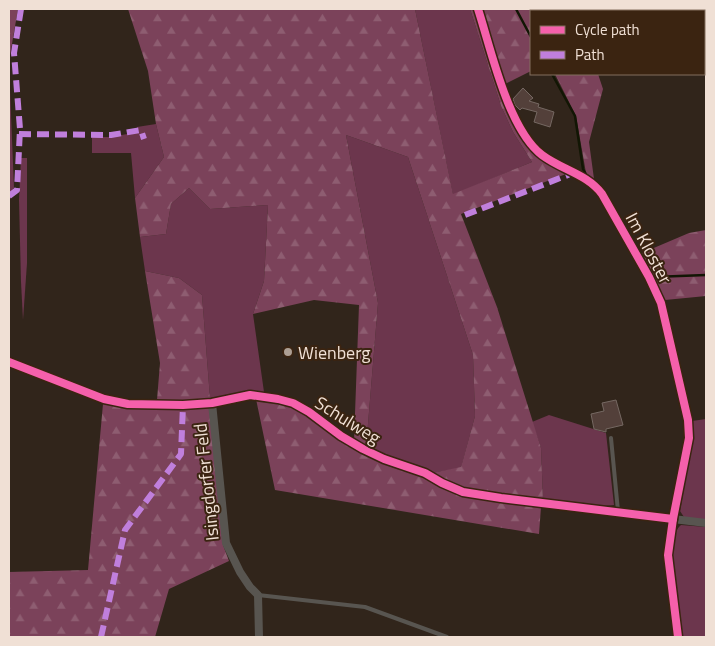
<svg xmlns="http://www.w3.org/2000/svg" width="715" height="646" font-family="'Titillium Web',sans-serif">
  <style>
    .grass { fill: #6c364d }
    .forest { fill: url(#forest-firs) }
    .lines { fill: none; stroke-linecap: round; stroke-linejoin: round }
    .stream { stroke: #121604; stroke-width: 2.5 }
    .building { fill: #53403a; stroke: #756862 }
    .service { stroke: #585550; stroke-width: 4 }
    .minor { stroke: #585550; stroke-width: 8 }
    .quiet { stroke: #c07fdc; stroke-width: 6; stroke-dasharray: 12 6; stroke-linecap: butt }
    .cycleway-casing { stroke: #3b2411; stroke-width: 11 }
    .cycleway { stroke: #f560ab; stroke-width: 8 }
    .poi-dot { fill: #ad9f94; stroke: #3b2411; stroke-width: 2 }
    .labels { text-anchor: middle; dominant-baseline: central; stroke-width: 4; stroke-linejoin: round; paint-order: stroke }
    .street-label { font-size: 18px; fill: #f0e0d5; stroke: #3b2411 }
    .poi-label { font-size: 18px; fill: #f0e0d5; stroke: #3b2411; text-anchor: start }
  </style>
  <defs>
    <pattern id="forest-firs" width="22" height="20" patternUnits="userSpaceOnUse" patternTransform="scale(1.25)"><rect width="22" height="20" fill="#7b425a"/><path d="M5 1l3.5 6h-7zM16 11l3.5 6h-7z" fill="#8e5d71"/></pattern>
  </defs>
  <rect width="100%" height="100%" fill="#31251b"/>
  <g class="grass">
    <path d="M415,9H470L501,106L513,132L532,162L453,195Z"/>
    <path d="M9,65L14,188L9,194Z"/>
    <path d="M156,124L164,157L135,198L131,153H92V137H111L138,132L137,127Z"/>
    <path d="M346,135L408,157L473,355L475,416L461,468L432,473L366,448L378,303Z"/>
    <path d="M21,158H27V263L23,320L21,282L19,200Z"/>
    <path d="M189,188L210,209L268,205L264,281L253,314L264,392L244,393L210,398L202,295L179,278L145,271L140,237L166,234L171,204Z"/>
    <path d="M549,415L606,433L614,505L595,507L543,500L541,448L532,422Z"/>
    <path d="M706,419V520L684,517L680,511L694,433L692,421Z"/>
    <path d="M681,525L706,527V637H681C678,614 663,539 681,525Z"/>
  </g>
  <g class="forest">
    <path d="M9,9H18L9,61Z"/>
    <path d="M128,9H415L453,194L532,162L513,132L501,106L470,9H475L505,104L542,159L566,174L461,214L497,307L541,448L543,500L464,489L444,481L432,473L461,467L475,416L473,355L408,157L346,135L378,303L366,448L354,441L359,305L314,300L253,314L264,281L268,205L210,209L189,188L171,204L166,234L140,237L135,198L164,157L156,124L148,71Z"/>
    <path d="M481,9H576V11H531V71L505,84Z"/>
    <path d="M555,74H598L603,89L589,142L594,179L586,173L576,116Z"/>
    <path d="M706,230V296L665,300L642,253L689,233Z"/>
    <path d="M145,271L179,278L202,295L210,398L194,400H157L160,363Z"/>
    <path d="M256,399L278,402L292,406L382,461L500,501L541,507L539,534L275,490Z"/>
    <path d="M103,404L127,408L210,407L223,545L229,561L169,589L155,637H9V572L88,570Z"/>
  </g>
  <g class="lines">
    <g class="stream">
      <path d="M516,9L531,37"/>
      <path d="M552,74L575,116L583,169L587,176"/>
      <path d="M653,277L706,275"/>
    </g>
  </g>
  <g class="building">
    <path d="M523,88L533,98L529,101L539,104L538,107L554,112L550,127L534,122L537,112L522,108L520,110L515,105L513,99Z"/>
    <path d="M616,400L623,425L606,429V432L594,429L591,414L604,411L602,403Z"/>
  </g>
  <g class="lines">
    <g class="service">
      <path d="M611,438L618,511"/>
      <path d="M258,595L365,607L447,637"/>
    </g>
    <g class="minor">
      <path d="M478,9C491,49 508,129 542,155C562,170 587,174 602,194L649,277L661,303L688,420L689,438L673,519L668,555L678,637"/>
      <path d="M9,362L104,399L128,404L183,405L212,403L250,395L278,399L293,403L309,412L341,436L363,449L384,459L425,473L442,483L463,492L501,498L706,523"/>
      <path d="M212,403L226,543L240,572L250,587L258,595L259,637"/>
    </g>
    <g class="quiet">
      <path d="M19,134L111,135L141,130L144,139"/>
      <path d="M9,196L17,190L20,129L14,53L21,9"/>
      <path d="M465,215L568,175L572,171"/>
      <path d="M101,637L125,530L181,454L183,405"/>
    </g>
    <g class="cycleway-casing">
      <g id="cycleway">
        <path d="M478,9C491,49 508,129 542,155C562,170 587,174 602,194L649,277L661,303L688,420L689,438L673,519L668,555L678,637"/>
        <path d="M9,362L104,399L128,404L183,405L212,403L250,395L278,399L293,403L309,412L341,436L363,449L384,459L425,473L442,483L463,492L501,498L673,519"/>
      </g>
    </g>
    <use href="#cycleway" class="cycleway"/>
  </g>
  <circle class="poi-dot" cx="288" cy="352" r="5"/>
  <g class="labels">
    <g class="street-label">
      <text transform="translate(649 248) rotate(62)">Im Kloster</text>
      <text transform="translate(348 420) rotate(32)">Schulweg</text>
      <text transform="translate(206 482) rotate(-96)">Isingdorfer Feld</text>
    </g>
    <g class="poi-label">
      <text x="298" y="352">Wienberg</text>
    </g>
  </g>
  <rect width="715" height="646" fill="none" stroke="#f0e0d5" stroke-width="20"/>
  <rect x="530" y="10" width="175" height="65" fill="#3b2411" stroke="#836f5f"/>
  <rect x="540" y="26" width="25" height="8" fill="#f560ab" stroke="#836f5f"/>
  <text x="575" y="35" font-size="15" fill="#f0e0d5">Cycle path</text>
  <rect x="540" y="51" width="25" height="8" fill="#c07fdc" stroke="#836f5f"/>
  <text x="575" y="60" font-size="15" fill="#f0e0d5">Path</text>
</svg>
